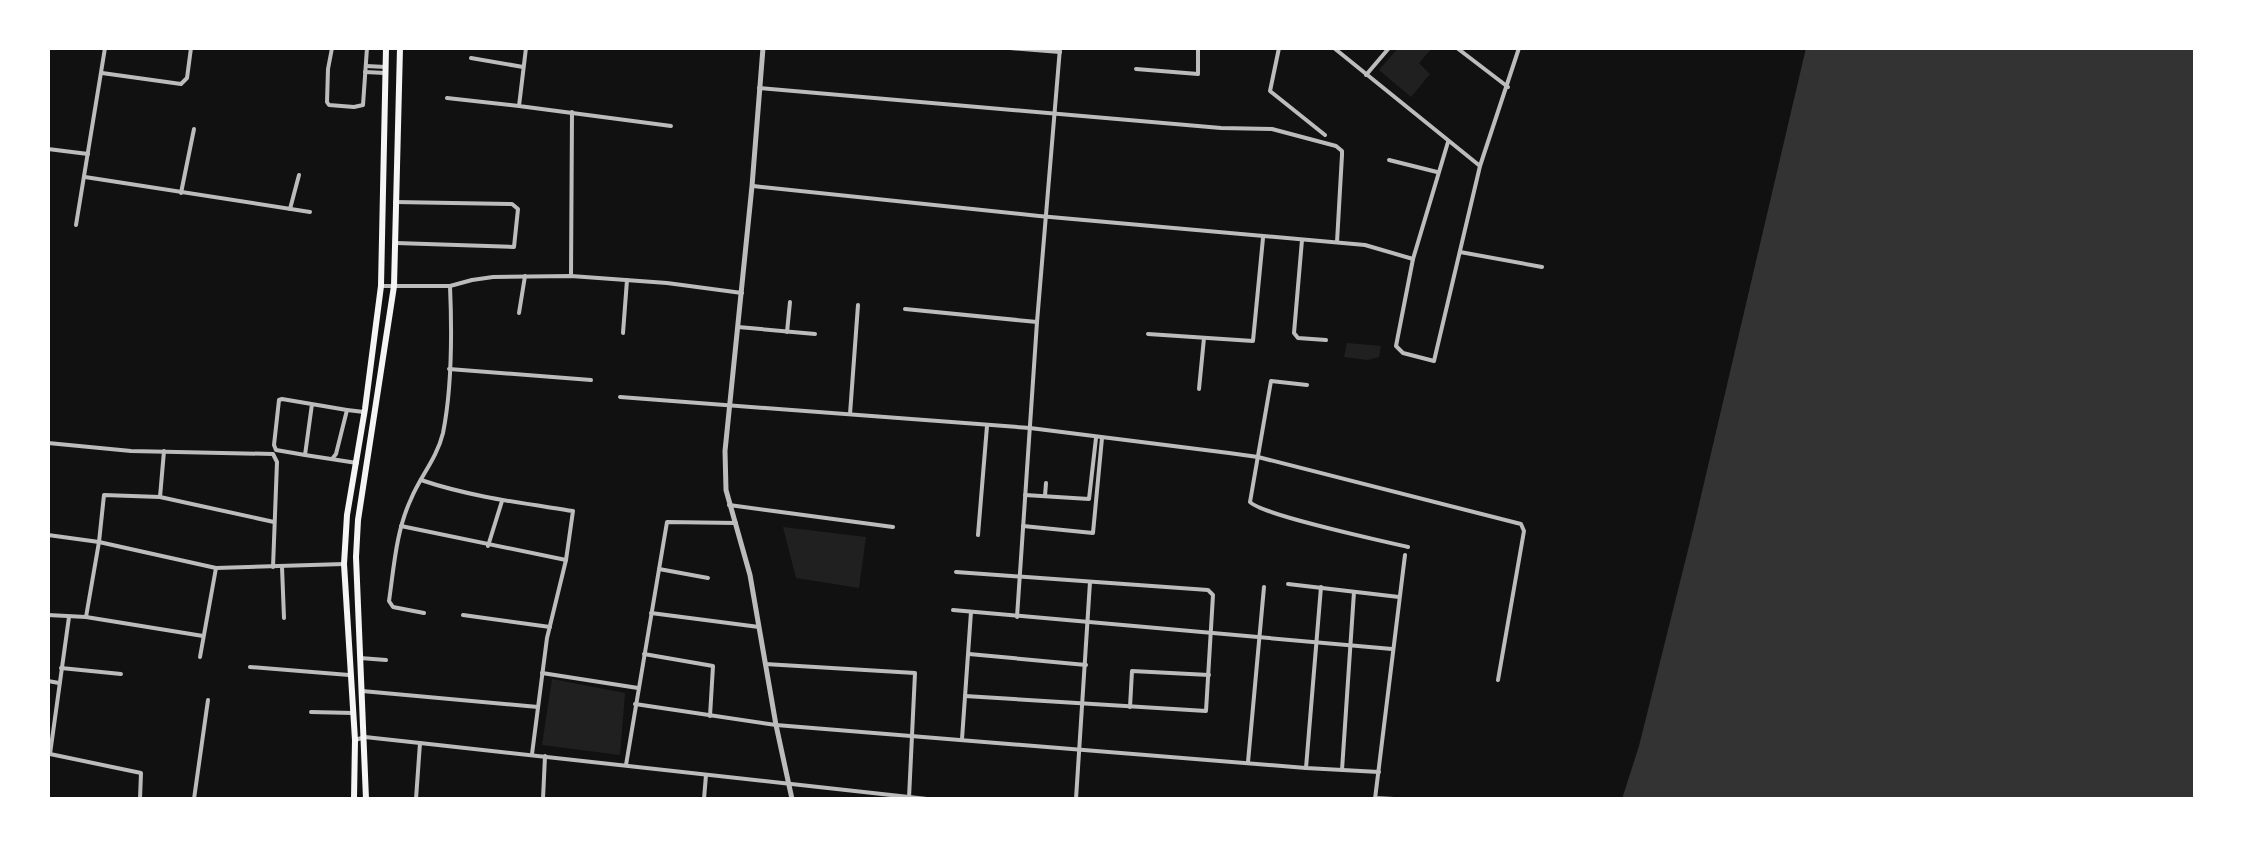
<svg xmlns="http://www.w3.org/2000/svg" width="2243" height="847" font-family="'Archivo Narrow',sans-serif">
  <style>
    .green { fill: #202020 }
    .water { fill: #333 }
    .lines { fill: none; stroke-linecap: round; stroke-linejoin: round }
    .minor { stroke: #bcbcbc; stroke-width: 4 }
    .tertiary { stroke: #bcbcbc; stroke-width: 5 }
    .primary { stroke: #f5f5f5; stroke-width: 6 }
  </style>
  <rect width="100%" height="100%" fill="#111"/>
  <g class="green">
    <path d="M1398,48H1432L1419,63L1430,74L1411,97L1379,70Z"/>
    <path d="M1347,343L1381,346L1379,357L1368,360L1344,357Z"/>
    <path d="M783,527L866,537L859,588L796,578Z"/>
    <path d="M552,679L625,693L620,755L542,745Z"/>
  </g>
  <path class="water" d="M1806,48H2195V799H1622L1639,746L1693,530Z"/>
  <g class="lines">
    <g class="minor">
      <path d="M332,48L328,69L327,102L329,105L354,107L363,105L367,48"/>
      <path d="M526,48L519,106L671,126"/>
      <path d="M1010,48L1060,52"/>
      <path d="M1279,48L1270,91L1325,135"/>
      <path d="M1334,48L1480,166"/>
      <path d="M1457,48L1508,87"/>
      <path d="M471,58L523,67"/>
      <path d="M366,66L386,67"/>
      <path d="M1136,69L1198,74V48"/>
      <path d="M365,72L385,73"/>
      <path d="M102,73L181,84L187,78L191,48"/>
      <path d="M1366,75L1389,48"/>
      <path d="M759,88L1221,128L1272,129L1336,146L1342,151V155L1337,242"/>
      <path d="M447,98L519,106"/>
      <path d="M1448,142L1413,259L1396,346L1403,353L1434,361L1480,166L1519,48"/>
      <path d="M48,149L88,154"/>
      <path d="M1389,160L1437,172"/>
      <path d="M85,177L310,212"/>
      <path d="M753,186L1039,216L1365,245L1413,259"/>
      <path d="M181,193L194,129"/>
      <path d="M395,202L512,204L518,209L514,247L396,243"/>
      <path d="M290,209L299,175"/>
      <path d="M76,225L105,48"/>
      <path d="M1302,240L1294,333L1298,338L1326,340"/>
      <path d="M1460,252L1542,267"/>
      <path d="M571,276L572,112"/>
      <path d="M382,286H450L472,280L493,277L571,276L667,283L742,293"/>
      <path d="M905,309L1037,322"/>
      <path d="M519,313L525,276"/>
      <path d="M738,327L815,334"/>
      <path d="M787,332L790,302"/>
      <path d="M623,333L627,280"/>
      <path d="M1148,334L1253,341L1263,238"/>
      <path d="M449,369L591,380"/>
      <path d="M1307,385L1271,381L1250,502C1262,515 1383,541 1408,547"/>
      <path d="M1199,389L1204,338"/>
      <path d="M620,397L1030,428L1229,453L1258,457L1517,523L1521,524L1524,531L1498,680"/>
      <path d="M312,404L305,455L276,450L274,445L279,400L282,399L347,410"/>
      <path d="M850,414L858,305"/>
      <path d="M48,443L131,451L273,454L277,462L273,567"/>
      <path d="M305,455L357,463"/>
      <path d="M332,459L336,454L347,410L364,412"/>
      <path d="M421,480C471,497 522,503 573,511L566,560L547,638L532,754"/>
      <path d="M1025,495L1089,499L1096,438"/>
      <path d="M1045,496L1046,483"/>
      <path d="M160,497L164,451"/>
      <path d="M729,505L893,527"/>
      <path d="M401,526L566,560"/>
      <path d="M1023,526L1093,533L1102,438"/>
      <path d="M48,535L99,542L216,568L344,564"/>
      <path d="M978,535L987,426"/>
      <path d="M488,546L502,501"/>
      <path d="M282,567L284,618"/>
      <path d="M659,569L708,578"/>
      <path d="M956,572L1208,590L1213,595L1206,711L965,696"/>
      <path d="M1288,584L1399,597"/>
      <path d="M953,610L1392,649"/>
      <path d="M424,613L393,607L389,601C394,567 396,531 411,499C420,477 437,458 443,433C452,388 452,332 450,286"/>
      <path d="M651,613L759,627"/>
      <path d="M48,615L86,617L203,636"/>
      <path d="M463,615L550,627"/>
      <path d="M69,617L50,754L141,773L140,799"/>
      <path d="M86,617L99,542L104,495L160,497L274,522"/>
      <path d="M1017,617L1037,322L1060,48"/>
      <path d="M644,654L713,666L710,716"/>
      <path d="M969,654L1086,665"/>
      <path d="M200,657L216,568"/>
      <path d="M360,658L386,660"/>
      <path d="M765,664L915,673L909,798"/>
      <path d="M250,667L349,675"/>
      <path d="M61,668L121,674"/>
      <path d="M542,673L638,688"/>
      <path d="M48,681L59,683"/>
      <path d="M362,691L538,707"/>
      <path d="M635,704L776,725L1306,768L1379,772"/>
      <path d="M1130,707L1132,671L1209,675"/>
      <path d="M311,712L353,713"/>
      <path d="M962,739L971,612"/>
      <path d="M355,740L365,737L420,743L927,799"/>
      <path d="M1248,762L1264,587"/>
      <path d="M626,765L667,522L736,523"/>
      <path d="M1306,768L1321,587"/>
      <path d="M1342,770L1354,592"/>
      <path d="M1375,798L1394,799"/>
      <path d="M194,799L208,700"/>
      <path d="M416,799L420,743"/>
      <path d="M543,799L545,756"/>
      <path d="M704,799L706,775"/>
      <path d="M1076,799L1090,582"/>
      <path d="M1375,799L1405,555"/>
    </g>
    <path class="tertiary" d="M763,48L752,186L725,451L726,490L750,575L776,725L792,799"/>
    <g class="primary">
      <path d="M354,799L355,740L344,564L347,515L365,409L381,286L386,48"/>
      <path d="M366,799L356,557L358,520L394,286L400,48"/>
    </g>
  </g>
  <rect width="2243" height="847" fill="none" stroke="#ffffff" stroke-width="100"/>
</svg>
